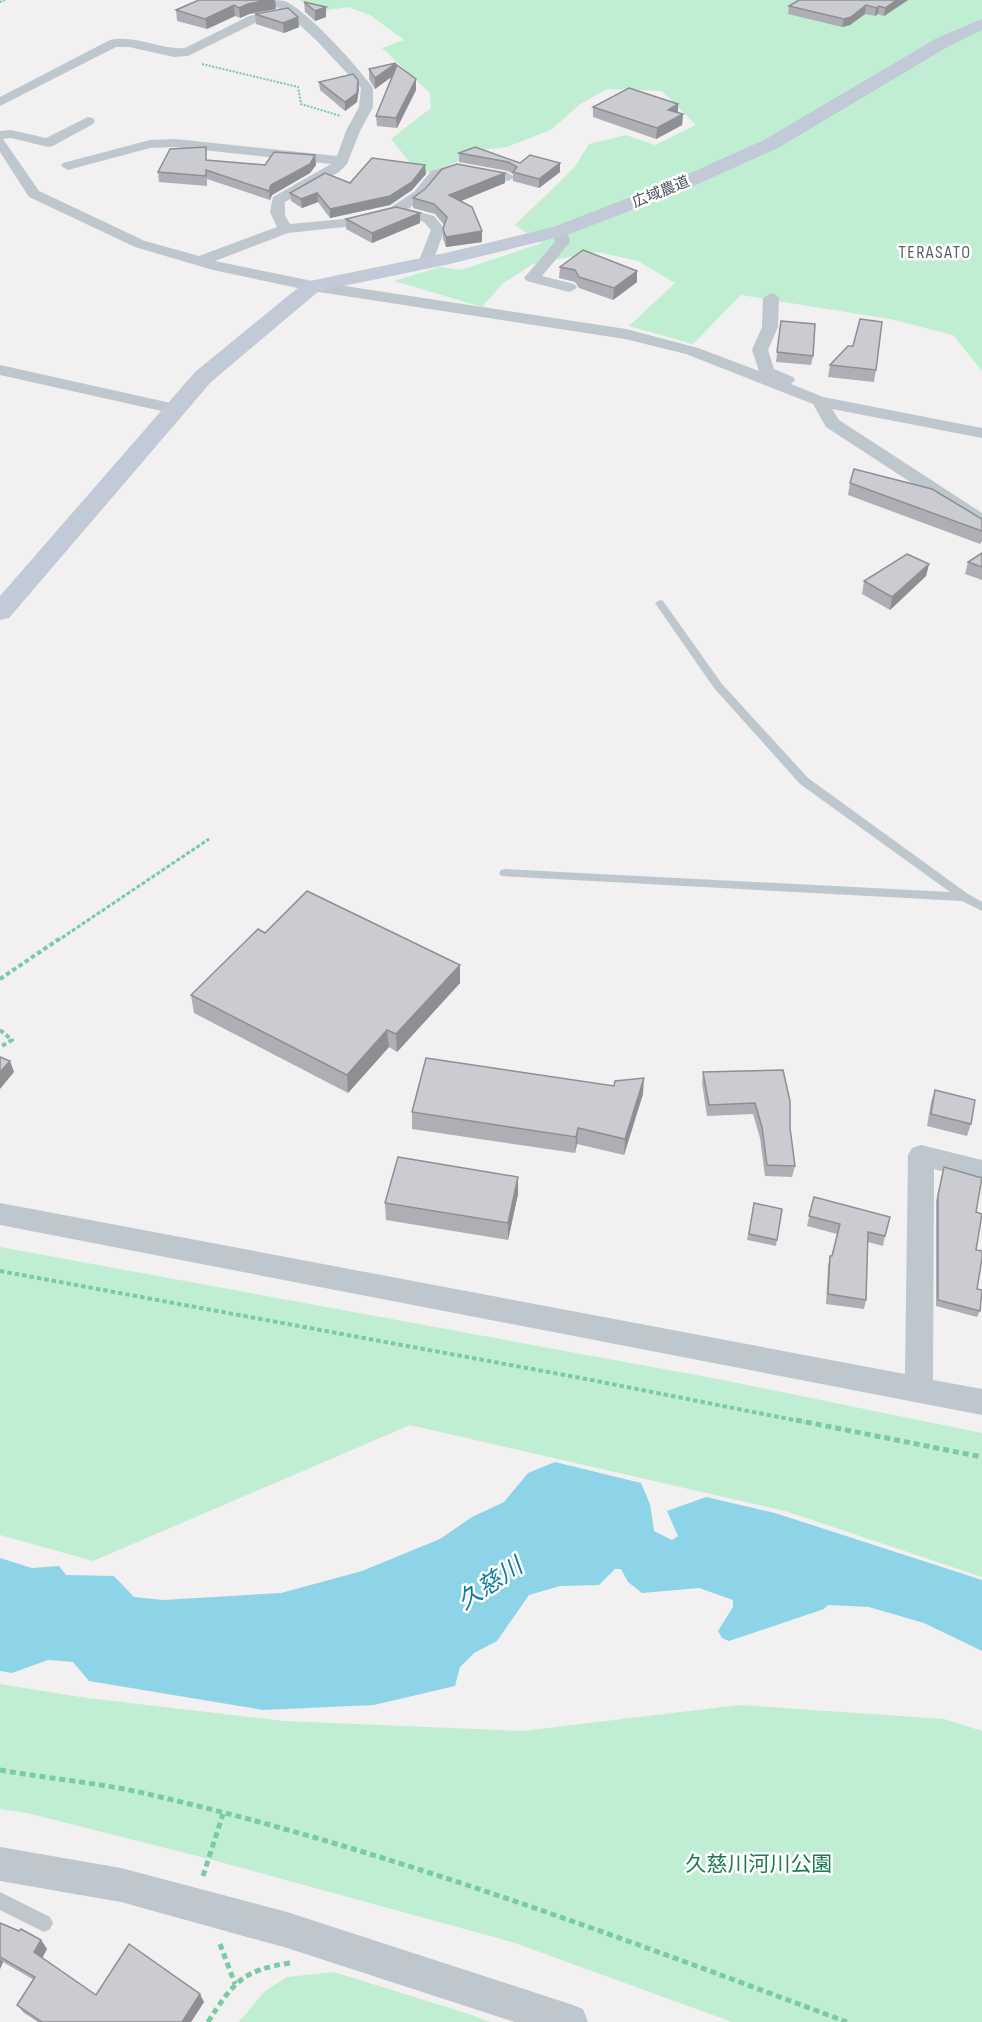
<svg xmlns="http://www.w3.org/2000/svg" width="982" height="2022" font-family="'Sofia Sans Condensed','Noto Sans JP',sans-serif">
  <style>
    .green { fill: #c0eed3 }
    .water { fill: #8ed4e9 }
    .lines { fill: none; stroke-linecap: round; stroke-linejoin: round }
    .path-far3 { stroke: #79cba5; stroke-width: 2; stroke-dasharray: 2 1.5; stroke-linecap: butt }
    .path-far2 { stroke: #79cba5; stroke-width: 3; stroke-dasharray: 4 2; stroke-linecap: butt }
    .path-far1 { stroke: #79cba5; stroke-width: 4; stroke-dasharray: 4.5 3; stroke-linecap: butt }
    .path { stroke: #79cba5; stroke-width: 5; stroke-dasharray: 6 4; stroke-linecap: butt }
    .lane { fill: #bec6ce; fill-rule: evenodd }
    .street { fill: #bec6ce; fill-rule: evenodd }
    .secondary { fill: #c1cad6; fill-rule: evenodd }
    .wall { fill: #aeafb5 }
    .shaded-wall { fill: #8d8f93 }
    .building { fill: #caccd2; stroke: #8d8f93; stroke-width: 1.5 }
    .labels { text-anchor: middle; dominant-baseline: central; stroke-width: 5; stroke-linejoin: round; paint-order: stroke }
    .far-street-label { font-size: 15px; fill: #48525c; stroke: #fff }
    .far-quarter-label { font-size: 18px; letter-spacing: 1.5px; fill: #5c6064; stroke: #fff }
    .near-park-label { font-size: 21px; fill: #1a7c4e; stroke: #fff }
    .near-water-label { font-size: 24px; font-style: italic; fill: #117da0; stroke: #fff }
  </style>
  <rect width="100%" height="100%" fill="#f2f0f0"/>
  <g class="green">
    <path d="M299,0H982V371L953,335L890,319L741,295L693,344L629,326L675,283L638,261L597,252L533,264L502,284L482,307L394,281L440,267L461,270L542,243L515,225L574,168L589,144L626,135L655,145L696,125L662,91L607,89L580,104L551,130L507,147L479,150L452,164L420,175L391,139L431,108L430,93L382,48L404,40L370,15L348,7L316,12Z"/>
    <path d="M0,1247L723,1380L982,1433V1577L785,1511L410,1425L93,1561L0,1535Z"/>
    <path d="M0,1684L87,1698L285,1721L522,1731L740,1705L944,1719L982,1731V2022H732L512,1942L209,1859L27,1813L0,1809Z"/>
    <path d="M334,1972L469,2014L490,2022H239L265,1991L287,1977Z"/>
  </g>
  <path class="water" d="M555,1462L641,1483L650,1504L654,1531L672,1540L678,1536L667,1511L706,1497L775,1513L982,1580V1651L924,1623L869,1607L828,1605L824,1609L729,1641L722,1638L718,1631L733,1607V1600L699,1588L642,1593L628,1582L621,1569H615L599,1585L560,1586L529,1595L497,1641L474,1653L460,1667L455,1686L374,1705L263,1710L89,1681L73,1662L48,1660L12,1673L0,1671V1558L32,1568L59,1566L66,1575L114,1576L134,1597L163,1600L281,1593L362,1571L440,1539L472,1517L504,1502L528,1473Z"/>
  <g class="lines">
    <g class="path-far3">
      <path d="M0,2L5,0"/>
      <path d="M202,64L298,87L301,104L341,116"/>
    </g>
    <path class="path-far2" d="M57,941L209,839"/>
    <g class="path-far1">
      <path d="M0,979L59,939"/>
      <path d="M0,1030L12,1040L0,1047"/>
      <path d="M0,1271L581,1378L804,1422"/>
    </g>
    <g class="path">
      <path d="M796,1420L982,1457"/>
      <path d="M0,1770C51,1779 102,1783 152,1795C390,1850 619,1937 847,2022"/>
      <path d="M203,1876L223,1814"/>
      <path d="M220,1944L235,1984"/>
      <path d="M208,2022C233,1983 242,1970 290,1963"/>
    </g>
    <g class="lane">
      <path d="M660,600L663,601L722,684L808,778L968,894L982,902V911L962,901L501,876L499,873L501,870L505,869L950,892L800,784L714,688L655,603Z"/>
      <path d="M0,1892L50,1917L53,1923L50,1929L44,1932L0,1910Z"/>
    </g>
    <g class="street">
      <path d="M266,0C272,0 279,0 285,1C310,13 356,65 373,88V107L360,131L347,164L339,172L285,202V216L290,224L344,219L391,207L414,192L431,171L456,164L508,173L515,177L508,181L457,172L441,177L424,198L408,209L434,216L445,229L431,266H421L418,263L431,230L424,222L396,214L344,227L288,233L215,261L312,281L626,329L698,348L759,371L752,350L762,327L763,298L771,293L776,295L779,298L778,327L768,350L774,369L793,377L795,380L791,384L823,397L982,428V438L832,409L839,420L982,513V526L976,525L826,427L813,404L686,354L625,339L312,291L213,270L135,247L29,197L0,152V131L11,130L46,138L88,117L93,118L95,121L93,124L53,146L48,147L11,138L3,139L39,191L145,241L199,256L277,227L270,212L273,197L331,164L175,147L150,148L68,170L61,166L63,163L150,140L175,139L337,156L346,131L359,107L361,88L317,41L289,15L257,22L188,56L174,57L129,47H116L0,106V97L110,40C135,34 160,50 185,48L249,16L281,10Z"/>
      <path d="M560,227L567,231L570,242L542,276L574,284L577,287L574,290L569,292L527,281L524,278L555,242L553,231Z"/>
      <path d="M0,365L175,404L183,409L175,414L0,375Z"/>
      <path d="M921,1145L982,1160V1182L934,1169L933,1380L982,1389V1415L0,1225V1203L905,1374L908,1155L912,1148Z"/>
      <path d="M0,1847L121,1868L287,1912L570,2004L583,2009L588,2022H515L287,1948L121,1902L0,1881Z"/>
    </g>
    <path class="secondary" d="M982,19V30L949,46L778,148L689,188L567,235L450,264L319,291L211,382L9,618L0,620V596L195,372L305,282L450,252L553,227L675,180L764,140L937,38Z"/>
  </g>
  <g class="wall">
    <path d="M197,0H275L276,9L249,14L240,18L235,16L207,29L177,21L176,10L198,0Z"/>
    <path d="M799,0H908L884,16L878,14L875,16L865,14L850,25L842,27L788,14L789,6Z"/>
    <path d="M304,2L326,7V17L315,21L305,12Z"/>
    <path d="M255,14L298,17L299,27L284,33L256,24Z"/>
    <path d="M396,67L416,79V90L397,128L377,126L376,116L392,76L375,89L369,79V69Z"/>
    <path d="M319,82L359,89L357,102L345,111L320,90Z"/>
    <path d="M593,107L678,113L683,114L682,125L656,139L593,117Z"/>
    <path d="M459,153L520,163H560V172L539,188L513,181V174L508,171L459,162Z"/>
    <path d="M315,155L316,165L310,173L272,195L270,200L207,179V186L159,182L158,172L207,160L265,165Z"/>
    <path d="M505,173V183L460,201L482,242L446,247L443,239V229L444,225L435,214L413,208V198Z"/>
    <path d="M426,174L412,190L390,205L330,218L318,202L302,208L291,201L290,193L350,183Z"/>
    <path d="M346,219L420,223L372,243L346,229Z"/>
    <path d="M560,267L637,271V282L613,300L579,288L575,282L559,278Z"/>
    <path d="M781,321L813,356L811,365L776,362Z"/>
    <path d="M830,365L876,370L874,382L828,377Z"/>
    <path d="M850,483L982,519V541L980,544L848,495Z"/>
    <path d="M982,553V580L965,574L968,562Z"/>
    <path d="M929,564L926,576L890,610L862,594L864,581Z"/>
    <path d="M265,933L460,983L397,1052L389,1047L348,1093L194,1013L191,995Z"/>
    <path d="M783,1070L795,1166L792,1177L765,1176L760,1138L753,1114L707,1116L702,1083L703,1072Z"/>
    <path d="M935,1090L971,1124L967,1136L927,1126L931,1102Z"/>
    <path d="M643,1094L624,1155L577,1144L575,1153L412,1129V1112Z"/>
    <path d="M944,1167L976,1212L977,1289L980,1311L977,1317L936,1306V1201Z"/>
    <path d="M518,1177V1194L508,1240L386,1220L385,1203Z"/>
    <path d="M814,1197L885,1236L883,1246L868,1242L866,1300L864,1309L826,1304L828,1265L830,1256H832L837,1234L807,1226Z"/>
    <path d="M754,1203L782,1209L776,1246L747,1240Z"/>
    <path d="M0,1923L41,1940L47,1949L42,1958L96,1995L204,2002L191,2022H38L24,2013L17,2005L34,1980L3,1962L0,1969Z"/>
  </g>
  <g class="shaded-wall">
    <path d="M268,0H275L276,9L249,14L240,18L239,8L248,4Z"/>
    <path d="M897,0H908L884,16L885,8Z"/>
    <path d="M234,5L235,16L207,29L205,19Z"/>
    <path d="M866,5L865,14L850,25L842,27L844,19Z"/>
    <path d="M879,6L878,14L875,16L876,8Z"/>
    <path d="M326,7V17L315,21V11Z"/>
    <path d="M298,17L299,27L284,33L283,23Z"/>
    <path d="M396,63L397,73L375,89V78Z"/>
    <path d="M416,79V90L397,128L396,118Z"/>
    <path d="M358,80L359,89L357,102L345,111V102Z"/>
    <path d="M678,104V115L668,110Z"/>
    <path d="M683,114L682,125L656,139L657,128Z"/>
    <path d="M315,155L316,165L310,173L272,195L270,200L269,191L271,185Z"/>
    <path d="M560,163V172L539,188V179Z"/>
    <path d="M425,165L426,174L412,190L390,205L330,218V209Z"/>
    <path d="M505,173V183L449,206V195Z"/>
    <path d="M317,193L318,202L302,208L301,199Z"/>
    <path d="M420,213V223L372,243V233Z"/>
    <path d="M482,231V242L446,247V237Z"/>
    <path d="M637,271V282L613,300L614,288Z"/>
    <path d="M929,564L926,576L890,610L892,597Z"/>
    <path d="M460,965V983L397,1052L396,1034Z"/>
    <path d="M387,1030L389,1047L348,1093L347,1075Z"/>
    <path d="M10,1061L14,1072L0,1089V1072Z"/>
    <path d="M644,1078L643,1094L624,1155L625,1139Z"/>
    <path d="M578,1128L577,1144L575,1153L576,1137Z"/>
    <path d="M518,1177V1194L508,1240V1223Z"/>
    <path d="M41,1940L47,1949L41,1960L34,1952Z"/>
    <path d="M0,1959L3,1962L0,1969Z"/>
    <path d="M200,1994L204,2002L191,2022H182Z"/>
  </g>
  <g class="building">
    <path d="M199,0H268L248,4L239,8L234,5L205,19L176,10Z"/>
    <path d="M799,0H897L885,8L879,6L876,8L866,5L851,17L844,19L789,6Z"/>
    <path d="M304,2L326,7L315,11Z"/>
    <path d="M288,8L298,17L283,23L255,14Z"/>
    <path d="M396,63L375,78L369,69Z"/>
    <path d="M397,65L416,79L396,118L376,116Z"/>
    <path d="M353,74L358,80L357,93L345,102L319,82Z"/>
    <path d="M629,88L678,104L668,110L683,114L657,128L593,107Z"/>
    <path d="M206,147V160L265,165L274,152L315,155L310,164L271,185L269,191L206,170V176L158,172L170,149Z"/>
    <path d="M475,147L520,163L530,155L560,163L539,179L513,172L517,167L508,162L459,153Z"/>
    <path d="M372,158L425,165L412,182L390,196L330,209L317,193L301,199L290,193L325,173L350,183Z"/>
    <path d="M457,164L505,173L449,195L472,207L482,231L446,237L443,229L447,217L434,204L413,198L425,189L442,169Z"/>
    <path d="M396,207L420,213L372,233L346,219Z"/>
    <path d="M583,250L637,271L614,288L579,277L575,270L560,267Z"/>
    <path d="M860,319L882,322L876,370L830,365L848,346H853Z"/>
    <path d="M781,321L815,324L813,356L777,352Z"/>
    <path d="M854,469L932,489L982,519V531L850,483Z"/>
    <path d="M982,553V567L968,562Z"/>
    <path d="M907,554L929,564L892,597L864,581Z"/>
    <path d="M307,891L460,965L396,1034L387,1030L347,1075L191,995L258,929L265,933Z"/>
    <path d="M0,1057L10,1061L0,1072Z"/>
    <path d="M426,1058L614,1086L615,1081L644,1078L625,1139L578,1128L576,1137L412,1112Z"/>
    <path d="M783,1070L790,1101V1128L795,1166L767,1165L762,1127L755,1103L709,1105L703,1072Z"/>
    <path d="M935,1090L975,1100L971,1124L931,1114Z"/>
    <path d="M398,1157L518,1177L508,1223L385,1203Z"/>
    <path d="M944,1167L982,1178L976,1212L982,1214L976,1250L982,1251V1258L977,1289L982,1290L980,1311L938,1300V1195Z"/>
    <path d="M814,1197L890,1217L885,1236L868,1232L866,1300L828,1294L830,1256H832L840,1224L809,1216Z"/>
    <path d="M754,1203L782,1209L777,1240L749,1234Z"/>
    <path d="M0,1923L19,1931L21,1929L41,1940L34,1952L96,1995L129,1944L200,1994L182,2022H42L17,2005L35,1977L0,1957Z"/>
  </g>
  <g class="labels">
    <g class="far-street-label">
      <text transform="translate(661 192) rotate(-22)">広域農道</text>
    </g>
    <g class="far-quarter-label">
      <text x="935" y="252">TERASATO</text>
    </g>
    <g class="near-park-label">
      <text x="759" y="1864">久慈川河川公園</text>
    </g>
    <g class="near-water-label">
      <text transform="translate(490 1584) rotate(-34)">久慈川</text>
    </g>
  </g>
</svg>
